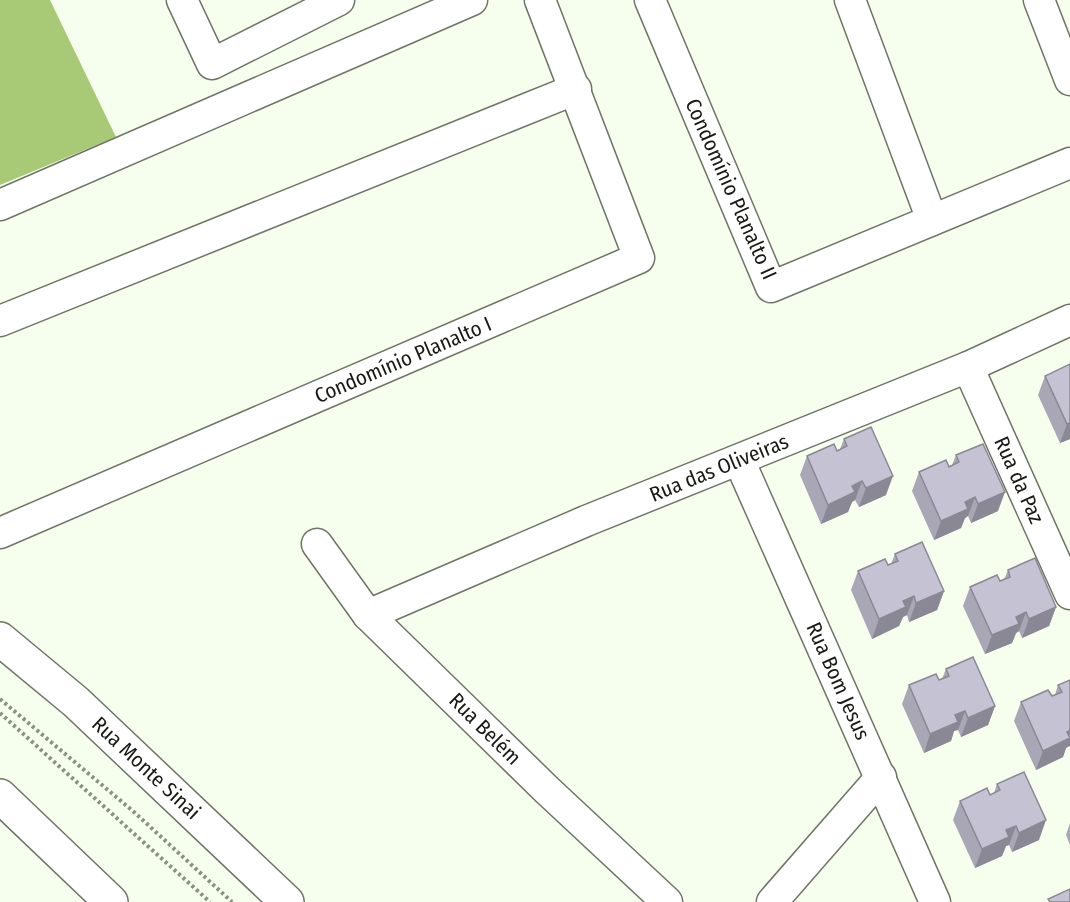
<svg xmlns="http://www.w3.org/2000/svg" width="1070" height="902" font-family="'Fira Sans Condensed',sans-serif">
  <style>
    .forest { fill: #a8ca77 }
    .lines { fill: none; stroke-linecap: round; stroke-linejoin: round }
    .minor-casing { stroke: #6e7566; stroke-width: 33 }
    .secondary-casing { stroke: #6e7566; stroke-width: 36 }
    .path { stroke: #8a9084; stroke-width: 4; stroke-dasharray: 3 3; stroke-linecap: butt }
    .minor { stroke: #fff; stroke-width: 30 }
    .secondary { stroke: #fff; stroke-width: 33 }
    .wall { fill: #a9a7b5 }
    .shaded-wall { fill: #8a8894 }
    .building { fill: #c5c2d3; stroke: #8a8894; stroke-width: 1.5 }
    .labels { text-anchor: middle; dominant-baseline: central; stroke-width: 4.5; stroke-linejoin: round; paint-order: stroke }
    .street-label { font-size: 21px; fill: #181b15; stroke: #fff }
  </style>
  <rect width="100%" height="100%" fill="#f6feed"/>
  <path class="forest" d="M0,0H50L116,137L0,185Z"/>
  <g class="lines">
    <g class="minor-casing">
      <g id="minor">
        <path d="M182,0L212,64L339,0"/>
        <path d="M650,0L771,287L1070,163"/>
        <path d="M850,0L932,220"/>
        <path d="M1039,0L1070,80"/>
        <path d="M0,205L472,0"/>
        <path d="M0,321L576,89"/>
        <path d="M968,367L1070,594"/>
        <path d="M739,460L935,902"/>
        <path d="M0,533L639,258L540,0"/>
        <path d="M317,544L368,615L547,790L667,902"/>
        <path d="M368,615L586,521L968,367L1070,320"/>
        <path d="M772,902L881,777"/>
      </g>
    </g>
    <g class="secondary-casing">
      <g id="secondary">
        <path d="M0,639L76,702L287,902"/>
        <path d="M0,796L111,902"/>
      </g>
    </g>
    <g class="path">
      <path d="M0,699L134,812L232,902"/>
      <path d="M0,713L210,902"/>
    </g>
    <use href="#minor" class="minor"/>
    <use href="#secondary" class="secondary"/>
  </g>
  <g class="wall">
    <path d="M1070,364V439L1060,443L1038,395L1045,376Z"/>
    <path d="M844,439L886,495L859,507L855,500L852,502L848,512L821,524L800,475L807,456L837,451L840,449Z"/>
    <path d="M956,455L998,511L971,523L968,516L965,518L961,528L934,540L912,491L919,472L952,465Z"/>
    <path d="M895,554L944,591L937,610L909,622L907,615L903,617L899,626L872,639L851,590L858,571L891,564Z"/>
    <path d="M1008,570L1056,607L1049,626L1022,638L1019,631L1016,633L1012,643L985,654L963,606L970,587L1000,581L1004,580Z"/>
    <path d="M946,669L995,706L988,725L961,737L958,730L954,731L951,741L924,753L902,704L909,685L939,680L942,679Z"/>
    <path d="M1070,680L1066,748L1063,757L1036,770L1014,721L1021,702L1055,695L1058,685Z"/>
    <path d="M997,784L1039,840L1012,852L1009,845L1006,846L1002,856L975,868L953,820L960,801L990,795L994,793Z"/>
    <path d="M1070,823V845L1066,835Z"/>
  </g>
  <g class="shaded-wall">
    <path d="M1070,423V439L1060,443L1067,424Z"/>
    <path d="M893,476L886,495L859,507L866,488Z"/>
    <path d="M862,481L855,500L852,502L848,512L821,524L828,505L852,486Z"/>
    <path d="M1005,492L998,511L971,523L978,504Z"/>
    <path d="M975,497L968,516L965,518L961,528L934,540L941,521L965,502Z"/>
    <path d="M944,591L937,610L909,622L916,603Z"/>
    <path d="M914,596L907,615L903,617L899,626L872,639L879,619L903,601Z"/>
    <path d="M1056,607L1049,626L1022,638L1029,619Z"/>
    <path d="M1026,612L1019,631L1016,633L1012,643L985,654L992,635L1016,617Z"/>
    <path d="M995,706L988,725L961,737L968,718Z"/>
    <path d="M965,711L958,730L954,731L951,741L924,753L930,734L955,715Z"/>
    <path d="M1070,730V746L1066,748L1063,757L1036,770L1043,751Z"/>
    <path d="M1046,820L1039,840L1012,852L1019,833Z"/>
    <path d="M1016,826L1009,845L1006,846L1002,856L975,868L982,849L1006,830Z"/>
  </g>
  <g class="building">
    <path d="M1070,364V423L1067,424L1045,376Z"/>
    <path d="M871,427L893,476L866,488L862,481L852,486L855,492L828,505L807,456L834,444L837,451L847,446L844,439Z"/>
    <path d="M983,444L1005,492L978,504L975,497L965,502L968,509L941,521L919,472L946,460L949,467L959,462L956,455Z"/>
    <path d="M922,542L944,591L916,603L914,596L903,601L906,607L879,619L858,571L885,559L888,565L898,561L895,554Z"/>
    <path d="M1035,558L1056,607L1029,619L1026,612L1016,617L1019,624L992,635L970,587L997,575L1000,581L1010,577L1008,570Z"/>
    <path d="M973,657L995,706L968,718L965,711L955,715L958,722L930,734L909,685L936,674L939,680L949,676L946,669Z"/>
    <path d="M1070,680V730L1067,732L1070,738L1043,751L1021,702L1048,690L1052,696L1062,692L1058,685Z"/>
    <path d="M1024,772L1046,820L1019,833L1016,826L1006,830L1009,837L982,849L960,801L987,788L990,795L1000,790L997,784Z"/>
    <path d="M1070,889V902H1050L1048,899Z"/>
  </g>
  <g class="labels">
    <g class="street-label">
      <text transform="translate(731 189) rotate(66)">Condomínio Planalto II</text>
      <text transform="translate(403 360) rotate(-23)">Condomínio Planalto I</text>
      <text transform="translate(719 468) rotate(-22)">Rua das Oliveiras</text>
      <text transform="translate(1019 480) rotate(66)">Rua da Paz</text>
      <text transform="translate(838 681) rotate(66)">Rua Bom Jesus</text>
      <text transform="translate(485 729) rotate(45)">Rua Belém</text>
      <text transform="translate(146 768) rotate(43)">Rua Monte Sinai</text>
    </g>
  </g>
</svg>
